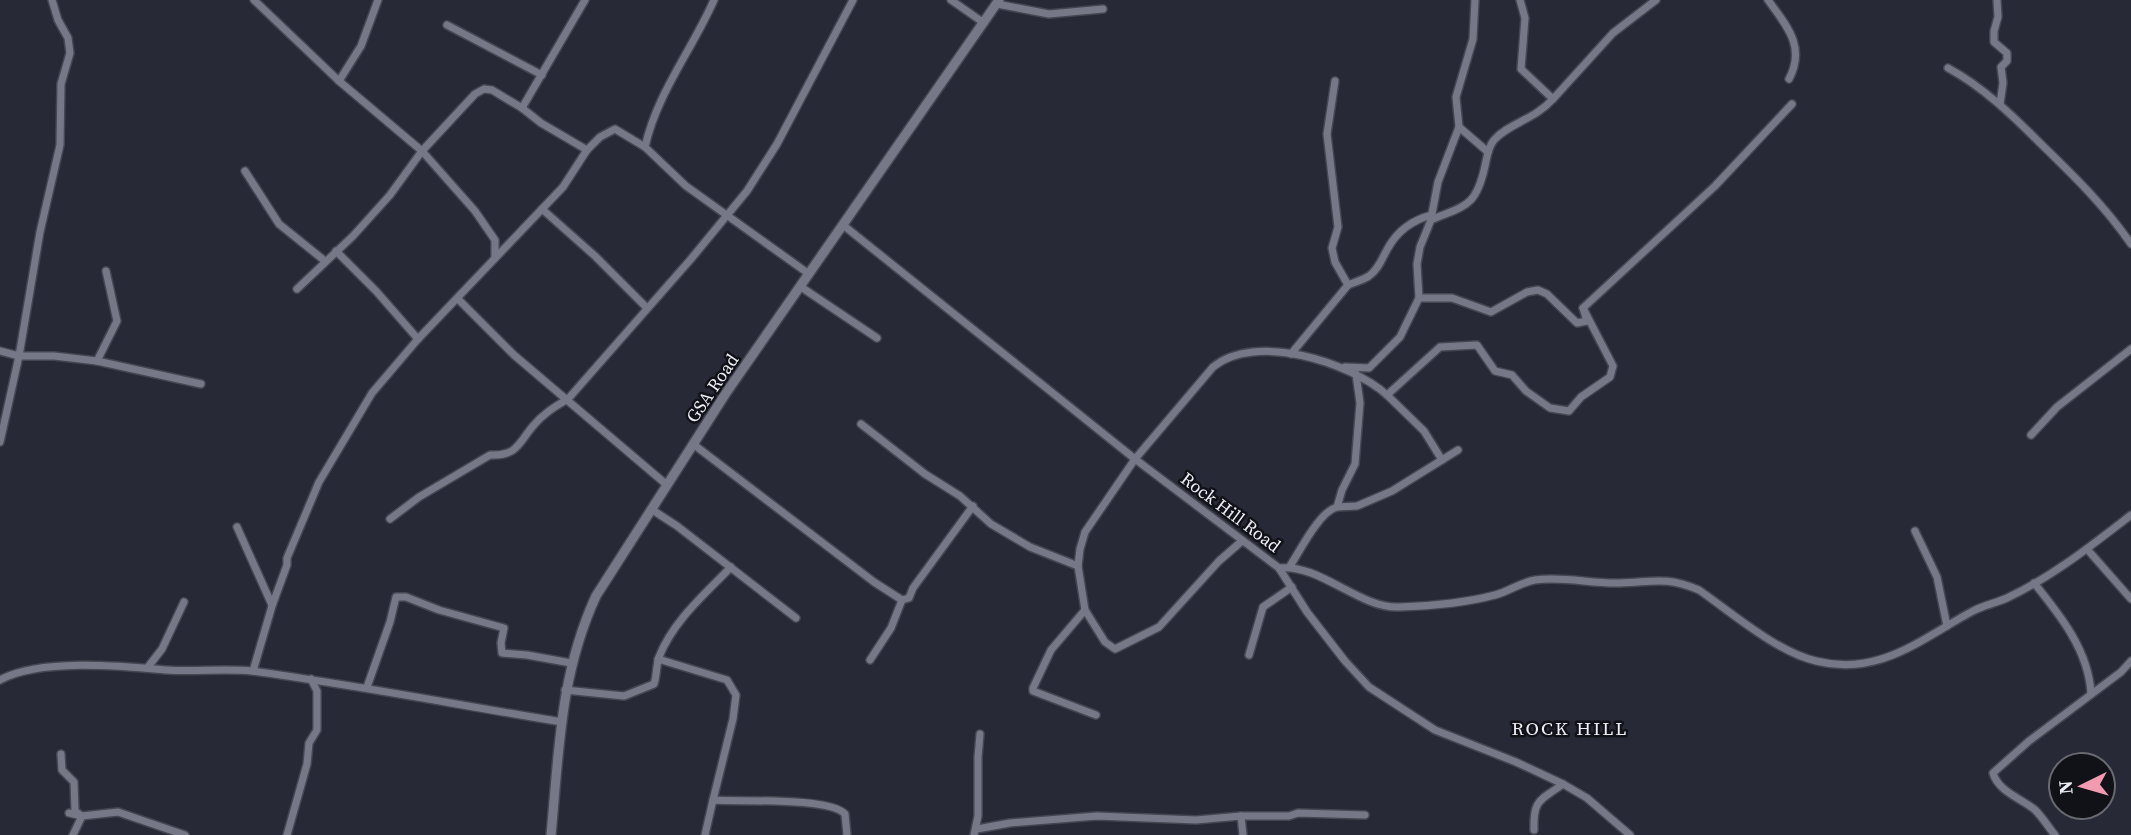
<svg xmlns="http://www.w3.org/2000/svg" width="2131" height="835" font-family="'Source Serif 4',serif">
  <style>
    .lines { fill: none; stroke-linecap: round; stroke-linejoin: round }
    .minor-casing { stroke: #454651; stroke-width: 10 }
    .tertiary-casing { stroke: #454651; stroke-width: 12 }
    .minor { stroke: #767888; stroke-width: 7 }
    .tertiary { stroke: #767888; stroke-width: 9 }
    .labels { text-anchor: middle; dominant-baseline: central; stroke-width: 5; stroke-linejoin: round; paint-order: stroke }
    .street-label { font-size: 18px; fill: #ecedf6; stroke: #111218 }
    .neighbourhood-label { font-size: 19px; letter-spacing: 2px; fill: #ecedf6; stroke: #111218 }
  </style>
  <rect width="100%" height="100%" fill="#272936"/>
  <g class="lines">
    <g class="minor-casing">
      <g id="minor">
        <path d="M254,0L339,81L422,151L475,211L495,240V258"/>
        <path d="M714,0C692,50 657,93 645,147L686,186L809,274"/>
        <path d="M951,0L984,23"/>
        <path d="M1475,0L1473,39L1456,97L1459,127L1488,152"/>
        <path d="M1768,0C1787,26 1806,47 1789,79"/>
        <path d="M1997,0L1998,17L1994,31V42L2007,53V61L2001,67L2003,83L2000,104"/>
        <path d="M997,4L1049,14L1103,9"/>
        <path d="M447,25L542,75"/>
        <path d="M1948,68C1983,87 2012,115 2040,143C2073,175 2105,206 2131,244"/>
        <path d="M339,81L361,46L378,0"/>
        <path d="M1553,99L1613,33L1656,0"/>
        <path d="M522,108L585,0"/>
        <path d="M587,150L600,137L615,129L645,147"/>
        <path d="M245,171L279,224L325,261"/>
        <path d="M542,209L595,256L647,308"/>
        <path d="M1431,219L1438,182L1459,127"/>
        <path d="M843,225L1135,459L1279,568L1307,612L1345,661L1369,687L1435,730L1516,762L1563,784L1587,798L1630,835"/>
        <path d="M336,251L376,291L418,339"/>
        <path d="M1348,285C1355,282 1363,280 1369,276C1379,269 1382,258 1388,248C1398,230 1412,220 1432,215"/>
        <path d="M801,287L877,338"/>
        <path d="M1419,298H1452L1491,312L1527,292L1538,290L1547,294L1577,323L1587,321L1583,308L1715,186L1792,104"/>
        <path d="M458,299L514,355L667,485"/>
        <path d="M0,351L19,356H54L97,361L117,321L106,271"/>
        <path d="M1291,354L1348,285L1335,262L1332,248L1338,227L1327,134L1335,81"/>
        <path d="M97,361L201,384"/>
        <path d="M1345,367L1369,368L1400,337L1419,298L1417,264L1420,247L1431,220C1466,205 1476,207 1485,166C1487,157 1488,147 1494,140C1509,123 1534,120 1553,99L1521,69L1525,18L1520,0"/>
        <path d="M1387,395L1424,431L1442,460"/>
        <path d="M861,424L925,474L960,496L991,524L1030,547L1078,566"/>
        <path d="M2031,435L2057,407L2131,349"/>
        <path d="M0,442L19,356L40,232L60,145L61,84L70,53L68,38L58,20L52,0"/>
        <path d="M693,444L874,582L902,600L909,598L913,588L973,506"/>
        <path d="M1337,507L1357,506L1392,491L1458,450"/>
        <path d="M651,509L677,526L796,618"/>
        <path d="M390,519L419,497L490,455C517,456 518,444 533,426C543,414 554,407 568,399L691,259L747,191L777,144L853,0"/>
        <path d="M237,527L272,605"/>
        <path d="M1915,531L1937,577L1947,626"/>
        <path d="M2087,549L2131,599"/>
        <path d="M1290,566C1300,551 1319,512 1337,507L1342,490L1355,464L1360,403L1356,374"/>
        <path d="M1279,568C1319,563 1360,609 1399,607C1430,606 1465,603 1495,595C1508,592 1521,582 1535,580C1563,576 1592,584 1620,583C1654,582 1665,576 1699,590C1732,613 1777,652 1816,661C1880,677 1922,638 1973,611C1984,605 1996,603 2007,598C2052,577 2092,545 2131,515"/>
        <path d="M2034,583C2060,615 2089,651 2091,694"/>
        <path d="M1085,610L1105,642L1115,649L1159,627L1219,561L1242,541"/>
        <path d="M1249,655L1263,607L1292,587"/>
        <path d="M658,659L727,680L736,695L733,719L713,800"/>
        <path d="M870,660L891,628L902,600"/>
        <path d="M148,667L162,649L184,602"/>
        <path d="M253,671L272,606L287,565V558L319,482L372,393L418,339L563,187L587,150L541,123L522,108L492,90L484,89L475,94L422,151L390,195L353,236L297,289"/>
        <path d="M0,680C40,658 122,666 167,670C196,672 224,668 252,671C356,685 458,705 562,722"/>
        <path d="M367,687L390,622L396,597H406L439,610L504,628L501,643L502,653L527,655L571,663"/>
        <path d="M565,690L624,696L654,684C657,675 656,666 659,657C673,621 705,594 731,567"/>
        <path d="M1096,715L1033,691V688L1051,650L1085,610L1078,566L1080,549L1085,532L1135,459L1213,367C1255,332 1350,362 1387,395L1440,347L1477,345L1495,371L1512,375L1526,391L1550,408L1569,411L1581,397L1610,377L1613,366L1583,308"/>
        <path d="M61,754L62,770L74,782L75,811L82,816L73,835"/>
        <path d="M69,813L82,816L118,812L185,835"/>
        <path d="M1241,816L1243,835"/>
        <path d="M977,829L1010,823L1097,816L1196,820L1241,816H1289L1298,813L1365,815"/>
        <path d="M1534,830C1533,799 1540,801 1563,784"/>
        <path d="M287,835L307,764L309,743L317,730V691L311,679"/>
        <path d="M705,835L713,800C740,802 829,797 845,814L847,835"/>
        <path d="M974,835L978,816V757L980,734"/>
        <path d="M2055,835C2048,827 2042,816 2034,809C2020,798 1998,791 1993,773L2029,741L2121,672L2131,661"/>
      </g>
    </g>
    <g class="tertiary-casing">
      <path id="tertiary" d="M551,835C559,751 560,674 596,596L726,393L999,0"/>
    </g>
    <use href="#minor" class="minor"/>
    <use href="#tertiary" class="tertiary"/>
  </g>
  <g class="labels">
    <g class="street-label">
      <text transform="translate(712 388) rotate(-56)">GSA Road</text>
      <text transform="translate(1231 512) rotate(37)">Rock Hill Road</text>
    </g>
    <g class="neighbourhood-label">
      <text x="1570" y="728">ROCK HILL</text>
    </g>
  </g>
  <g transform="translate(2082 786) rotate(265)"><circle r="33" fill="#111218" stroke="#696a71" stroke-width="2"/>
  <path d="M0-5L12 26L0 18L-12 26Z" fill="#f29aaf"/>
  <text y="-10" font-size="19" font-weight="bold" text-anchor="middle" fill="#ecedf6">N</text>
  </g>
</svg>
